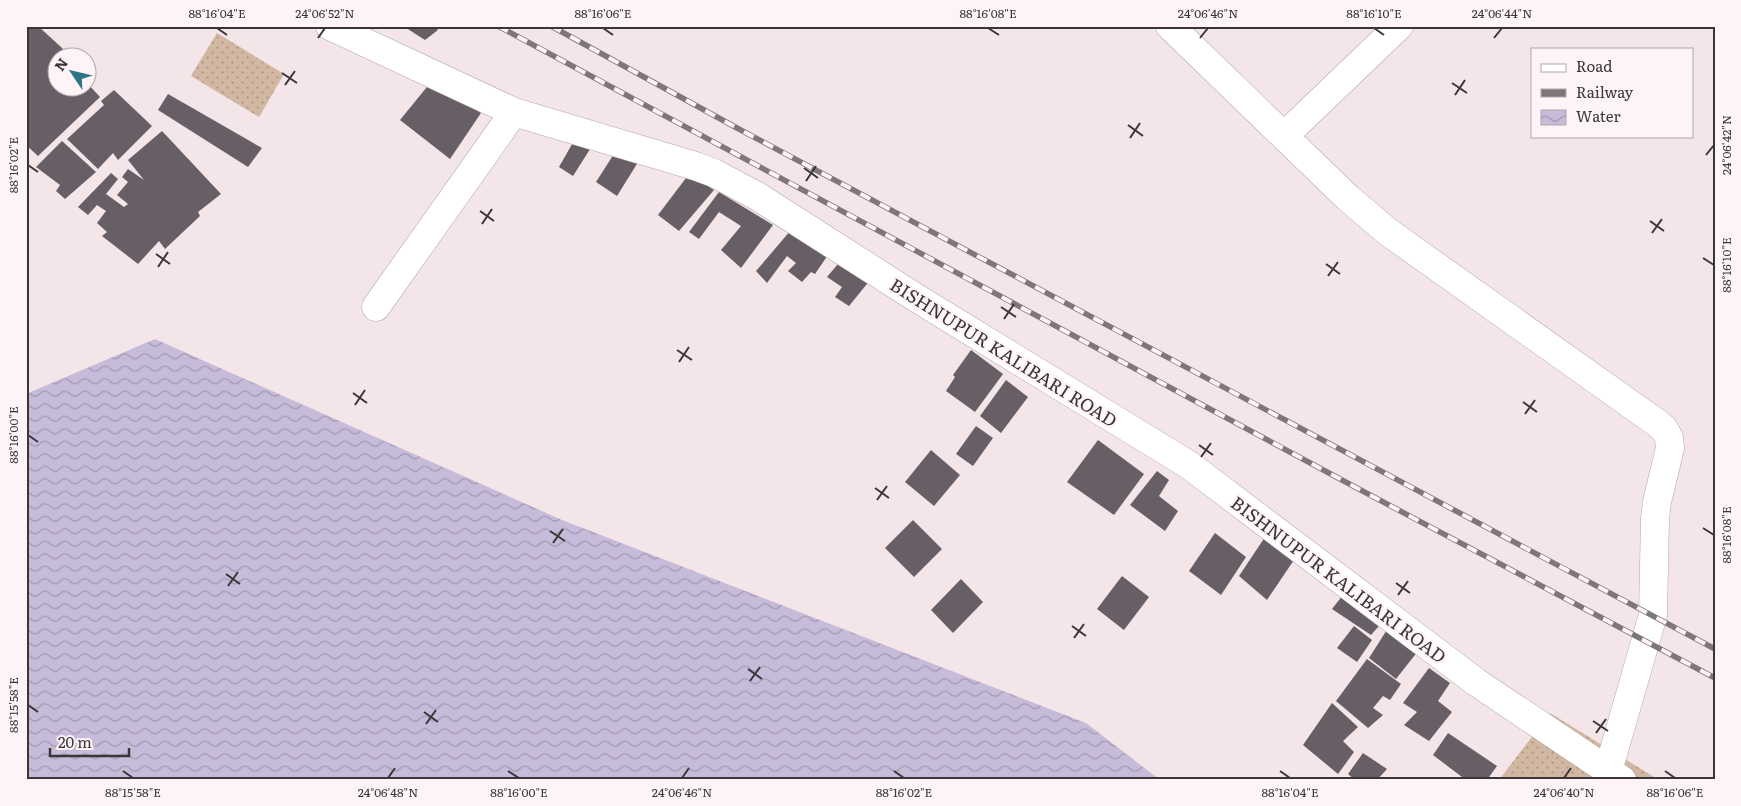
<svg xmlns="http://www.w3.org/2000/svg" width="1741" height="806" font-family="Literata,serif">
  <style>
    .grass { fill: url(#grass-dots) }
    .water { fill: url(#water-waves) }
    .building { fill: #685f66 }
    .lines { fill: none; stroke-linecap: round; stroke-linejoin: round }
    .street-casing { stroke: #b4a7aa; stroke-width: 29 }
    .street { stroke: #fff; stroke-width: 28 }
    .rail-casing { stroke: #7f7678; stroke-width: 5.5 }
    .rail { stroke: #fef3f6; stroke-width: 4; stroke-dasharray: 11; stroke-linecap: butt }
    .ticks { fill: none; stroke: #3b3537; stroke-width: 2 }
    .labels { text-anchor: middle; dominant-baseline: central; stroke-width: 5; stroke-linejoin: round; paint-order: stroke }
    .street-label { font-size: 18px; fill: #3b3537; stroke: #fef3f6 }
    .neatline { fill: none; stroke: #3b3537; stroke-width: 2 }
    .ticks-label { font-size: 12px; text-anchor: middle; fill: #3b3537 }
  </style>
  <defs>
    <pattern id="grass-dots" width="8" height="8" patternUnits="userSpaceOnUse" patternTransform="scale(1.25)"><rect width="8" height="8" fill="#d2b8a3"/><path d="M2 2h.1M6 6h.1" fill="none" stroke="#ac9686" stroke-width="1.8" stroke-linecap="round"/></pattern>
    <pattern id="water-waves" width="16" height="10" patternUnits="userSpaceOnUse" patternTransform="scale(1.25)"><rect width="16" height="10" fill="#c7bbda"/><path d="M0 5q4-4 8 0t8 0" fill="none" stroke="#a399b2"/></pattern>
  </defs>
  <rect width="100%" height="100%" fill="#f3e5e8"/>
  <g class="grass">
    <path d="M217,33L284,74L259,117L191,76Z"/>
    <path d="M1550,713L1659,780H1499Z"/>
  </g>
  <path class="water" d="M155,339L562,520L1086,723L1160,780H26V394Z"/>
  <g class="building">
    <path d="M26,26H38L73,58H58V88H88V84L100,97L38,156L26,145Z"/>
    <path d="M403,26H433L438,30L425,40Z"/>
    <path d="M431,82L481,113L450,159L400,120Z"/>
    <path d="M114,90L152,126L118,160L113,153L98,169L67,139L104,105L101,101Z"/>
    <path d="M168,94L262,148L248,167L158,110Z"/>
    <path d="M162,131L221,194L198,212L200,216L165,249L159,241L138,264L102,236L107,232L97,223L106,211L97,205L88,215L78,207L111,173L118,179L106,194L124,207L128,204L117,195L128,182L122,177L128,169L144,180L128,160Z"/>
    <path d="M575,139L592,146L573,176L559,167Z"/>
    <path d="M62,141L96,172L65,199L56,191L60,185L36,167Z"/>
    <path d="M619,146L640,159L617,196L596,182Z"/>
    <path d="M689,174L714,190L679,231L658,215Z"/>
    <path d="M719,192L773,225L741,268L721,250L741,226L719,212L699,239L689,232Z"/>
    <path d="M791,230L830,252L815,274L811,272L802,282L788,271L796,263L787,256L767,283L756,271Z"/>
    <path d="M843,258L875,274L849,306L835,297L842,287L827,277Z"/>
    <path d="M971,350L1003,374L975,412L946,391L955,377L953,375Z"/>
    <path d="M1006,380L1028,397L1001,433L980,416Z"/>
    <path d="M976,426L993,438L973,466L956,454Z"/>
    <path d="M1098,440L1144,474L1114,515L1067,482Z"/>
    <path d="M931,450L960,475L934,506L905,482Z"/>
    <path d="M1157,471L1169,480L1159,496L1178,511L1165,531L1130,505Z"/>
    <path d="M913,520L942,549L914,577L885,548Z"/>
    <path d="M1215,533L1246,557L1221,595L1189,571Z"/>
    <path d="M1265,537L1298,554L1267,600L1239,576Z"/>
    <path d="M1122,576L1149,597L1124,630L1097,609Z"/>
    <path d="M961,579L983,602L953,633L931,610Z"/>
    <path d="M1346,591L1385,619L1371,635L1332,609Z"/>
    <path d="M1390,625L1422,646L1396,679L1369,658Z"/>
    <path d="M1354,626L1372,640L1357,662L1337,648Z"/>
    <path d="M1367,659L1401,684L1390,700L1383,696L1373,708L1383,715L1368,728L1336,701Z"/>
    <path d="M1429,668L1450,683L1438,701L1452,712L1429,741L1404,725L1417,712L1403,703Z"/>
    <path d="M1332,703L1358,727L1343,741L1354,752L1338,774L1303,745Z"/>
    <path d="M1448,733L1497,766L1487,780H1466L1433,755Z"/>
    <path d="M1363,753L1387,769L1377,780H1355L1348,774Z"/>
  </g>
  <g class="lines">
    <g class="street-casing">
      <g id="street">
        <path d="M330,26L514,112L695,166L714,173L757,196L918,299L1189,465L1476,682L1622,780"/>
        <path d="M1170,26L1348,198L1388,232L1657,423L1664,429L1669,438L1670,448L1657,502L1655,519L1653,615L1608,771"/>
        <path d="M1284,136L1399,26"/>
        <path d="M376,307L514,112"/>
      </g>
    </g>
    <use href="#street" class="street"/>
    <g class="rail-casing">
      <g id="rail">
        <path d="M498,26L1355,487L1715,678"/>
        <path d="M551,26L737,128L1715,649"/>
      </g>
    </g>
    <use href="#rail" class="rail"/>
  </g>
  <path class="ticks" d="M217,28L227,35M603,28L613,35M988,28L999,35M1374,28L1384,35M318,38L325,28M1200,38L1208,28M1494,38L1502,28M282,73L297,83M1452,83L1467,93M285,85L295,71M1455,95L1465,80M1128,125L1143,136M1130,138L1140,123M1706,155L1714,145M28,165L38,172M804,168L818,178M806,181L816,166M480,211L494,221M1650,221L1664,231M482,224L492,209M1652,233L1662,219M156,254L170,264M1703,258L1714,265M1326,264L1340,274M158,267L168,252M1328,276L1338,262M1001,307L1016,317M1004,319L1014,304M677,350L692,360M679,362L689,347M353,393L367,403M1523,402L1537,412M355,405L365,390M1525,414L1535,400M28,435L38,442M1199,445L1213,455M1201,457L1211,443M875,488L889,498M877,500L887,486M1703,528L1714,535M550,531L565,541M553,543L563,529M226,574L240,584M1396,583L1410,593M228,586L238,572M1398,595L1408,581M1072,626L1086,636M1074,638L1084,624M748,669L762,679M750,681L760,667M28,705L38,712M424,712L438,722M1593,721L1608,731M426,724L436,710M1596,733L1606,719M123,771L133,778M508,771L519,778M894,771L904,778M1280,771L1290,778M1665,771L1675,778M388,778L395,768M682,778L689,768M1564,778L1571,768"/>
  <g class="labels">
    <g class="street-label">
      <text transform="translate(1004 352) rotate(32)">BISHNUPUR KALIBARI ROAD</text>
      <text transform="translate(1339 579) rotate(37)">BISHNUPUR KALIBARI ROAD</text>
    </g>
  </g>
  <rect width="1741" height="806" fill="none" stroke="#fef3f6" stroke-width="55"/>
  <rect x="1531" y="48" width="162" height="90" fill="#fef3f6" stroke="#b0a7aa"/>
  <rect x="1541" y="64" width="25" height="8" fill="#ffffff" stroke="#b0a7aa"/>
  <text x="1576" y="72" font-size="15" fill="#3b3537">Road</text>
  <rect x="1541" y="89" width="25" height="8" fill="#7f7678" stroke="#b0a7aa"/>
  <text x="1576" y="98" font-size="15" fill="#3b3537">Railway</text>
  <rect x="1541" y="110" width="25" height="15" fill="url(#water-waves)" stroke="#b0a7aa"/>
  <text x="1576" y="122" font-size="15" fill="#3b3537">Water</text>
  <g transform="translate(72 72) rotate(305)"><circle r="24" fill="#fef3f6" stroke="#b0a7aa"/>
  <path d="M0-4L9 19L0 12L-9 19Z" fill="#307584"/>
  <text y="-8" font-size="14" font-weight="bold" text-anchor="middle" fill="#3b3537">N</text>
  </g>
  <path d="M50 748v8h79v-8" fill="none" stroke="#3b3537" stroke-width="2.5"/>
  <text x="58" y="748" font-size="15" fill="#3b3537" stroke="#fef3f6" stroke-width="4" paint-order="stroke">20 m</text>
  <rect x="28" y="28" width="1686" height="750" class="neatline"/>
  <g class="ticks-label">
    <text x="217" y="18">88°16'04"E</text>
    <text x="325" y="18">24°06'52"N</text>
    <text x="603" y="18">88°16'06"E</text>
    <text x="988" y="18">88°16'08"E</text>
    <text x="1208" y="18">24°06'46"N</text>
    <text x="1374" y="18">88°16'10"E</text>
    <text x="1502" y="18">24°06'44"N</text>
    <text transform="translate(1727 145) rotate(-90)" y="4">24°06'42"N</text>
    <text transform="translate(14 165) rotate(-90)" y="4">88°16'02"E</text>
    <text transform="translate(1727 265) rotate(-90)" y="4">88°16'10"E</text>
    <text transform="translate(14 435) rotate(-90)" y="4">88°16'00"E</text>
    <text transform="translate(1727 535) rotate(-90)" y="4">88°16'08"E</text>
    <text transform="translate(14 705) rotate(-90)" y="4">88°15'58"E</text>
    <text x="133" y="797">88°15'58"E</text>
    <text x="388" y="797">24°06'48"N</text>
    <text x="519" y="797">88°16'00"E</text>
    <text x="682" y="797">24°06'46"N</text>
    <text x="904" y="797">88°16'02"E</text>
    <text x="1290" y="797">88°16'04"E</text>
    <text x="1564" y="797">24°06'40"N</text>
    <text x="1675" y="797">88°16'06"E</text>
  </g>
</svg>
